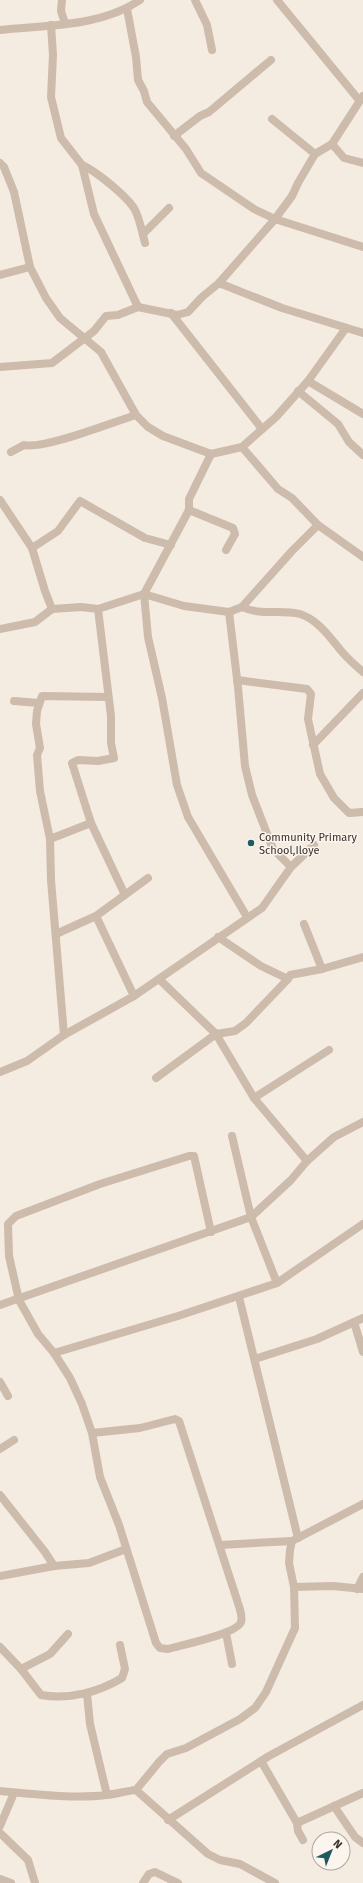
<svg xmlns="http://www.w3.org/2000/svg" width="363" height="1883" font-family="'Fira Sans',sans-serif">
  <style>
    .lines { fill: none; stroke-linecap: round; stroke-linejoin: round }
    .minor { stroke: #cdbbac; stroke-width: 8 }
    .poi-dot { fill: #1f5a5e; stroke: #fbf5ee; stroke-width: 1.5 }
    .labels { text-anchor: middle; dominant-baseline: central; stroke-width: 3; stroke-linejoin: round; paint-order: stroke }
    .poi-label { font-size: 11px; fill: #3b302b; stroke: #fbf5ee; text-anchor: start }
  </style>
  <rect width="100%" height="100%" fill="#f4ebe1"/>
  <g class="lines">
    <g class="minor">
      <path d="M62,0L61,11L65,23"/>
      <path d="M195,0L207,25L212,50"/>
      <path d="M277,0L359,100"/>
      <path d="M127,9L136,57L138,80L144,91L147,102L186,149L201,173L254,209L275,219L363,247"/>
      <path d="M51,25L53,55L51,97L61,138L82,165L94,214L138,307"/>
      <path d="M0,30C46,25 101,27 140,0"/>
      <path d="M272,119L315,154"/>
      <path d="M174,136L200,116L209,112L271,60"/>
      <path d="M332,144L344,158L363,163"/>
      <path d="M0,163L4,167L14,192L30,267L46,298L60,318L101,352L136,415L148,427L163,436L211,454L242,447L276,417L308,381L346,328"/>
      <path d="M82,165C96,171 128,197 135,210C140,220 142,232 145,243"/>
      <path d="M143,234L169,208"/>
      <path d="M0,275L30,267"/>
      <path d="M219,283L282,308L363,333"/>
      <path d="M171,313L262,429"/>
      <path d="M0,367L52,363L94,331L106,316L118,315L138,307L177,315L188,312L202,297L219,283L275,219L292,196L298,183L315,154L332,144L363,96"/>
      <path d="M308,381L363,414"/>
      <path d="M298,391L338,424L349,442L363,455"/>
      <path d="M242,447L278,489L292,498L318,525L363,557"/>
      <path d="M11,452L24,445C43,450 113,422 136,415"/>
      <path d="M211,454L189,499V510L144,594L148,637L162,698L177,785L188,817L247,917"/>
      <path d="M0,500L32,548L45,591L52,609L35,622L0,629"/>
      <path d="M189,510L233,528L235,534L226,550"/>
      <path d="M32,548L58,531L80,501L145,538L171,545"/>
      <path d="M242,607C261,616 281,609 300,614C319,620 331,639 343,653C349,660 356,666 363,672"/>
      <path d="M52,609L81,607L98,609L144,594L184,606L229,612L242,607L292,551L318,525"/>
      <path d="M98,609L111,716V743L114,758L98,761L78,760L72,763L91,823L125,895"/>
      <path d="M229,612L238,687L245,766L252,795L273,849L291,867"/>
      <path d="M237,680L307,689L311,694L308,719L320,774L334,798L349,813L363,812"/>
      <path d="M14,701L39,703"/>
      <path d="M313,745L363,693"/>
      <path d="M50,839L91,823"/>
      <path d="M96,916L134,996"/>
      <path d="M304,924L322,969"/>
      <path d="M56,934L96,916L148,878"/>
      <path d="M218,937L261,966L288,979L290,975L322,969L363,957"/>
      <path d="M159,979L216,1034L254,1098L307,1161"/>
      <path d="M64,1035L51,880L50,839L40,791L37,755L40,748L36,724L37,711L42,696L108,697"/>
      <path d="M0,1072L27,1061L64,1035L134,996L262,908L291,867L314,845"/>
      <path d="M156,1078L216,1034L235,1031L246,1023L288,979"/>
      <path d="M254,1098L329,1050"/>
      <path d="M232,1136L251,1217L277,1283"/>
      <path d="M239,1297L298,1538"/>
      <path d="M0,1305L251,1217L291,1180L307,1161L334,1137L363,1122"/>
      <path d="M354,1322L363,1352"/>
      <path d="M54,1353L178,1316L277,1283L363,1224"/>
      <path d="M255,1359L317,1339L363,1318"/>
      <path d="M0,1382L8,1396"/>
      <path d="M92,1433L140,1428L175,1419L179,1421L237,1600C239,1607 243,1615 241,1622C237,1634 181,1645 168,1649L160,1648L156,1643L119,1525L100,1477L92,1433L82,1404L70,1378L54,1353L38,1334L19,1300L9,1256L8,1224L16,1216L100,1184L189,1156H194L211,1232"/>
      <path d="M0,1449L14,1440"/>
      <path d="M0,1495L45,1552L54,1566"/>
      <path d="M220,1545L292,1541"/>
      <path d="M0,1576L54,1566L89,1563L126,1549"/>
      <path d="M294,1587L333,1586L363,1589"/>
      <path d="M357,1589L363,1577"/>
      <path d="M226,1633L232,1664"/>
      <path d="M0,1647L21,1669L41,1695C69,1700 99,1692 122,1678L125,1669L120,1645"/>
      <path d="M21,1669L50,1654L68,1634"/>
      <path d="M87,1694L90,1724L107,1795"/>
      <path d="M261,1761L297,1823L298,1831L303,1840"/>
      <path d="M136,1790L208,1854L220,1860L240,1864L275,1883"/>
      <path d="M0,1791C32,1794 75,1799 106,1795C116,1794 126,1791 136,1790L159,1762L167,1754L186,1748L240,1719L255,1708L266,1692L295,1628L294,1587L289,1563L290,1550L292,1541L363,1504"/>
      <path d="M334,1806L355,1837L363,1843"/>
      <path d="M168,1820L269,1756L363,1705"/>
      <path d="M297,1823L363,1793"/>
      <path d="M0,1826L14,1793"/>
      <path d="M0,1833L28,1860L35,1883"/>
      <path d="M0,1879L11,1883"/>
      <path d="M143,1883L149,1874L155,1872L178,1883"/>
    </g>
  </g>
  <circle class="poi-dot" cx="251" cy="843" r="4"/>
  <g class="labels">
    <g class="poi-label">
      <text x="259" y="837">Community Primary<tspan x="259" dy="13">School,Iloye</tspan></text>
    </g>
  </g>
  <g transform="translate(331 1851) rotate(43)"><circle r="19" fill="#fbf5ee" stroke="#aea6a0"/>
  <path d="M0-3L7 15L0 10L-7 15Z" fill="#1f5a5e"/>
  <text y="-6" font-size="11" font-weight="bold" text-anchor="middle" fill="#3b302b">N</text>
  </g>
</svg>
